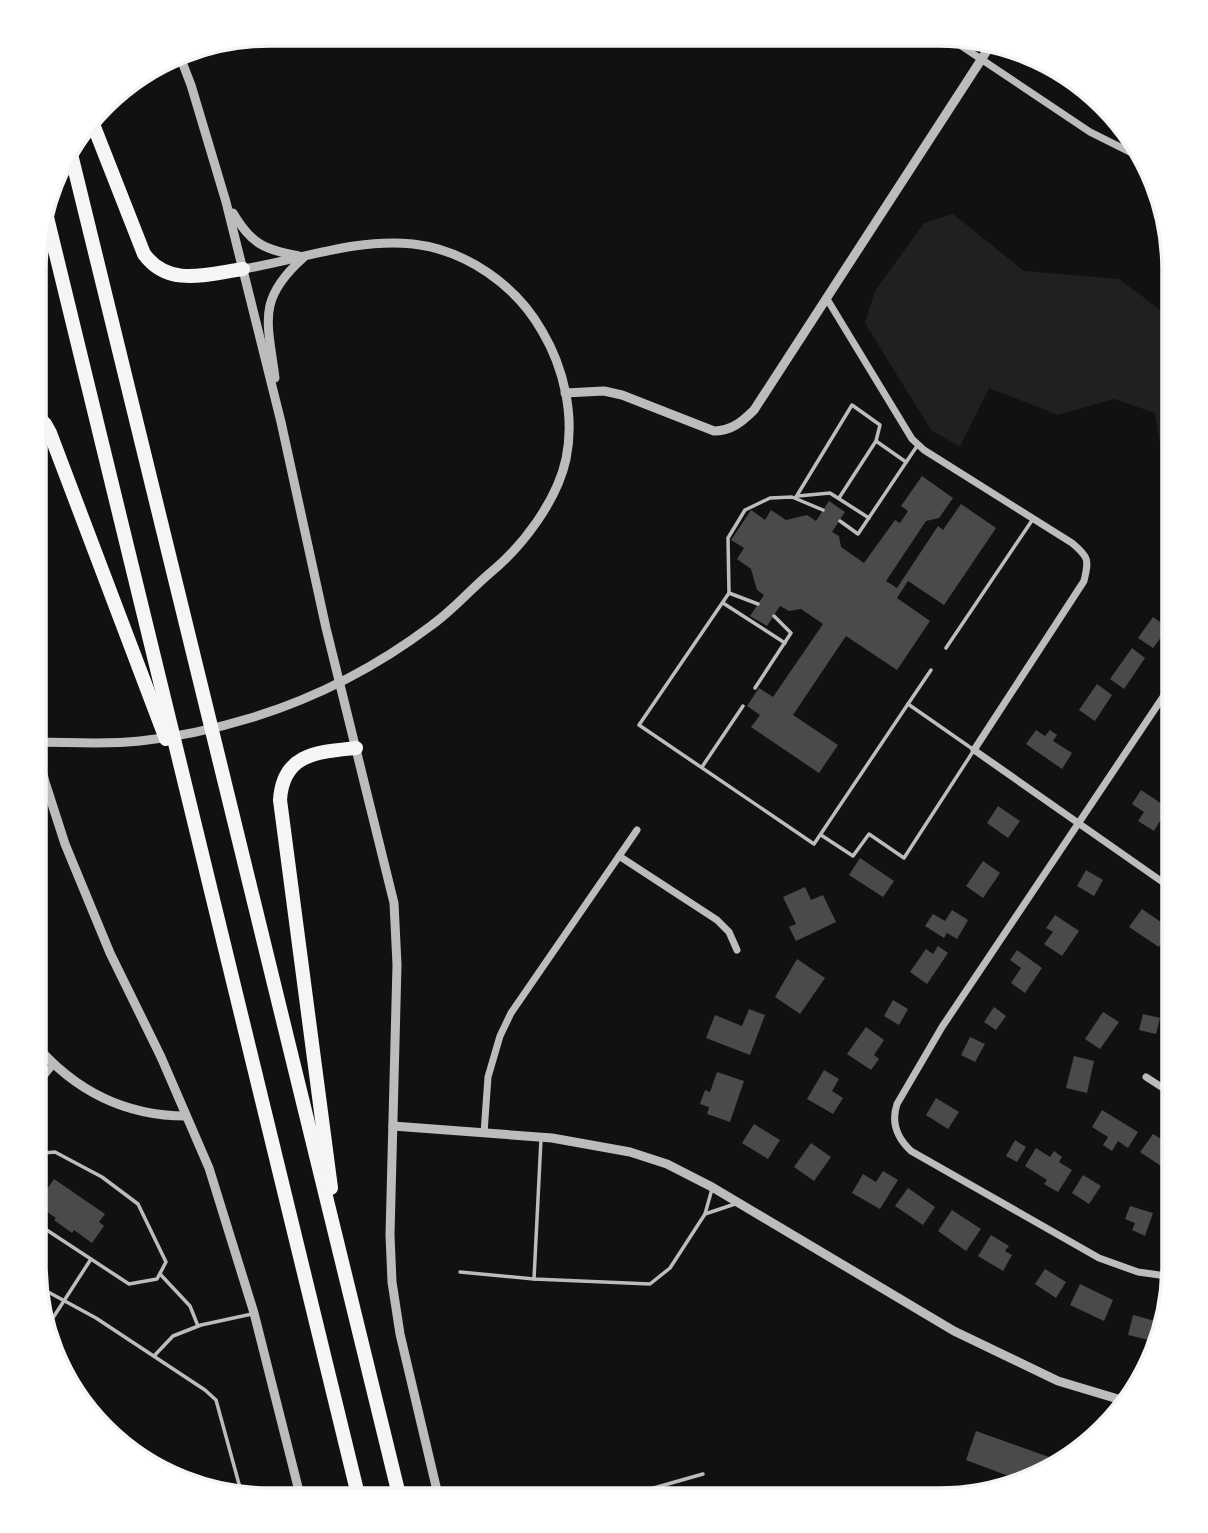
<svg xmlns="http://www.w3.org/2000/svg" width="1208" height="1533" font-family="'Zilla Slab',serif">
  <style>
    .green { fill: #202020 }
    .building { fill: #4a4a4a }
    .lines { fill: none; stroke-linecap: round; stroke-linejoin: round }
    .service { stroke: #bcbcbc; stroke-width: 3.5 }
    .minor { stroke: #bcbcbc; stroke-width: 7 }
    .tertiary { stroke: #bcbcbc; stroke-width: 9 }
    .motorway { stroke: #f5f5f5; stroke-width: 14 }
    .rim { fill: none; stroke: #f5f5f5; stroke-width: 3.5 }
  </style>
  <rect width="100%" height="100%" fill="#111"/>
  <path class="green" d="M953,214L1024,271L1119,279L1175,321V466L1166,479L1155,413L1114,399L1058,415L989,388L960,447L931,430L865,323L875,291L924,223Z"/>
  <g class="building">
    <path d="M922,476L953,498L939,518L926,521L886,581L897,588L938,526L943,530L961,504L996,528L944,605L908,581L897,598L930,621L897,670L846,636L793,715L838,745L819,773L751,727L760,715L747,706L759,688L773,697L823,624L801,609L789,611L780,606L767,626L750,616L764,595L757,590L751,569L737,559L744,548L731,540L751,510L765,520L771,510L786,520L807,515L816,521L829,501L845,512L832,532L839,536L841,547L864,563L895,520L900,523L908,511L901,506Z"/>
    <path d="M1175,562V602L1161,593L1170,578L1166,575Z"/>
    <path d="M1153,617L1168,628L1153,648L1138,638Z"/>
    <path d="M1132,648L1145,658L1124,689L1110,679Z"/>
    <path d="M1097,684L1112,695L1095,721L1079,710Z"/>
    <path d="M1036,730L1045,736L1050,730L1057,735L1053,741L1072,753L1062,769L1026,744Z"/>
    <path d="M1141,790L1168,808L1154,831L1138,821L1144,812L1132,804Z"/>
    <path d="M998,806L1020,821L1008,838L987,823Z"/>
    <path d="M860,858L894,881L883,897L849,875Z"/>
    <path d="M983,861L1000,873L983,898L966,886Z"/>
    <path d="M1086,870L1103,880L1094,896L1077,886Z"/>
    <path d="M805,887L811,900L823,895L836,922L796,941L789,927L796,924L783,897Z"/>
    <path d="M1142,909L1171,929L1159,947L1129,927Z"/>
    <path d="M952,910L968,920L957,939L947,933L944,938L925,926L933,914L945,921Z"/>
    <path d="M1055,915L1079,931L1062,956L1044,944L1053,932L1046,928Z"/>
    <path d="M938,946L948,953L927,984L910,972L926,949L933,954Z"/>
    <path d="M1017,950L1042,968L1025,993L1011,983L1021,968L1010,960Z"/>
    <path d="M797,959L825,978L800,1014L775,997Z"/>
    <path d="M893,1000L908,1009L899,1025L884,1016Z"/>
    <path d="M994,1007L1006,1016L996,1030L984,1022Z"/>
    <path d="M749,1009L765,1015L750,1055L706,1038L715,1015L742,1026Z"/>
    <path d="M1103,1012L1119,1022L1100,1049L1085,1039Z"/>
    <path d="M1143,1014L1160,1018L1156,1034L1139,1030Z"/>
    <path d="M866,1027L884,1040L874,1055L879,1059L871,1070L847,1054Z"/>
    <path d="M970,1037L985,1044L975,1062L961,1055Z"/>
    <path d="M1074,1056L1094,1061L1087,1093L1066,1088Z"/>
    <path d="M824,1070L839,1079L832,1091L843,1098L833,1114L807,1099Z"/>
    <path d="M717,1072L744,1081L730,1122L707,1114L709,1107L700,1104L705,1090L710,1092Z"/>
    <path d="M936,1098L959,1112L948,1129L926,1115Z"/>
    <path d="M1102,1110L1138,1132L1128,1148L1118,1141L1112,1151L1103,1145L1108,1137L1092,1127Z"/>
    <path d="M754,1124L780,1140L768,1159L742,1143Z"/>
    <path d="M1153,1134L1168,1143L1174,1134V1165L1170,1172L1140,1152Z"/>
    <path d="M1015,1140L1026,1147L1017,1162L1006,1156Z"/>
    <path d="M811,1143L831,1157L814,1181L794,1167Z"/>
    <path d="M1036,1148L1050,1157L1054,1151L1062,1157L1059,1162L1072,1170L1058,1192L1044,1184L1047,1180L1025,1166Z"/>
    <path d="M883,1171L898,1180L880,1209L852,1193L863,1174L876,1182Z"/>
    <path d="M1083,1175L1101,1186L1089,1204L1072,1193Z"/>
    <path d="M54,1179L105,1214L99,1222L104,1226L92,1243L74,1230L72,1233L54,1220L56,1218L44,1210L41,1214L33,1209Z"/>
    <path d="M908,1188L935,1207L923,1225L895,1206Z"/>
    <path d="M1130,1206L1153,1213L1145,1236L1132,1230L1135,1223L1125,1219Z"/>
    <path d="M952,1210L981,1229L966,1251L938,1231Z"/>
    <path d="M1168,1220L1174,1221V1241L1166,1240Z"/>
    <path d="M991,1235L1009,1246L1005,1251L1012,1255L1003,1271L978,1256Z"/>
    <path d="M1045,1269L1066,1282L1056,1298L1035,1284Z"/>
    <path d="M1080,1284L1113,1300L1104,1321L1070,1305Z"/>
    <path d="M1133,1315L1159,1322L1153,1341L1128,1335Z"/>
    <path d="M976,1431L1063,1462L1057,1468L1019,1480L966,1460Z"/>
  </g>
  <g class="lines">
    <g class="service">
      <path d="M798,496L830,493L869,518"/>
      <path d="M796,497L852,405L880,425L876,441L906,462"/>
      <path d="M839,498L876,441"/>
      <path d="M823,510L792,497L770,498L745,510L728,538L729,593L639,725L814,844L908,704"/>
      <path d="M840,521L858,534L917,446"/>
      <path d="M729,593L758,604"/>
      <path d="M723,603L785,643"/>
      <path d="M946,648L1033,519"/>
      <path d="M755,688L791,633L774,616"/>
      <path d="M702,767L743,706"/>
      <path d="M821,835L853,856L869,834L904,858L974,750L908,704L931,670"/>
      <path d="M705,1214L712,1189"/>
      <path d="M33,1221L129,1284L157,1279L166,1262L138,1204L102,1177L55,1152L33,1154"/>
      <path d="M460,1272L534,1279L650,1284L670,1268L705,1214L735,1204"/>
      <path d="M160,1274L190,1306L198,1326"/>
      <path d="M534,1279L541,1139"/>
      <path d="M39,1287L96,1318L205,1390L216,1400L242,1495"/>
      <path d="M49,1324L91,1259"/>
      <path d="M154,1356L173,1336L201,1325L252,1314"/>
      <path d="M615,1499L703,1474"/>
    </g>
    <g class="minor">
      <path d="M945,35L1090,132L1146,160"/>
      <path d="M827,299L912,439L924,450L1072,543C1089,557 1089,560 1084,581L974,750L1174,890"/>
      <path d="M619,856L717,920L729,932L737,950"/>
      <path d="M1146,1077L1174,1095"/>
      <path d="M34,1088L53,1065"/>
      <path d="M484,1133L488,1077L500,1036L511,1013L637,830"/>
      <path d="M1174,1277L1138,1272L1099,1258L911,1151C897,1138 891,1122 897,1104L942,1027L1175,679"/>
    </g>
    <g class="tertiary">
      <path d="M179,54L191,85L226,202L281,422L326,628L394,903L397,965L390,1235L392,1282L400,1334L439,1499"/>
      <path d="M233,213C251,244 265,250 299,256"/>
      <path d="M275,378C268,322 256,300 303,258"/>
      <path d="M565,393L604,391L622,395L714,431C731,431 742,422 754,410L992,43"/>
      <path d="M34,738L45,782L65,844L110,953L161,1057L209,1168L254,1313L301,1499"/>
      <path d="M34,742C69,742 105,745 140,741C178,737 218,728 254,717C318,697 379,665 432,625C453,610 470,590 490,573C522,547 557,501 566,459C575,416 564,368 542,331C516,285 466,250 413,244C354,238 300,260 243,269"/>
      <path d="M34,1043C73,1089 124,1116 186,1116"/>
      <path d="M393,1126L552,1138L630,1152L667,1164L712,1187L954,1331L1058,1381L1128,1402"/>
    </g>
    <g class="motorway">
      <path d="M91,119L144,254C169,288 207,274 243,269"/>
      <path d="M69,146L400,1499"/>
      <path d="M45,209L359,1499"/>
      <path d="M35,414L45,424L50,433L166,739"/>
      <path d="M331,1188L280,800C283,753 318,752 356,748"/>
    </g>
  </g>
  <path d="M0 0H1208V1533H0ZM269 46H939A223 223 0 0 1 1162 269V1265A223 223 0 0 1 939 1488H269A223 223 0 0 1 46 1265V269A223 223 0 0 1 269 46Z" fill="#fff" fill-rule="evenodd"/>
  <path class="rim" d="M269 46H939A223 223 0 0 1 1162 269V1265A223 223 0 0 1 939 1488H269A223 223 0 0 1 46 1265V269A223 223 0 0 1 269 46Z"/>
</svg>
